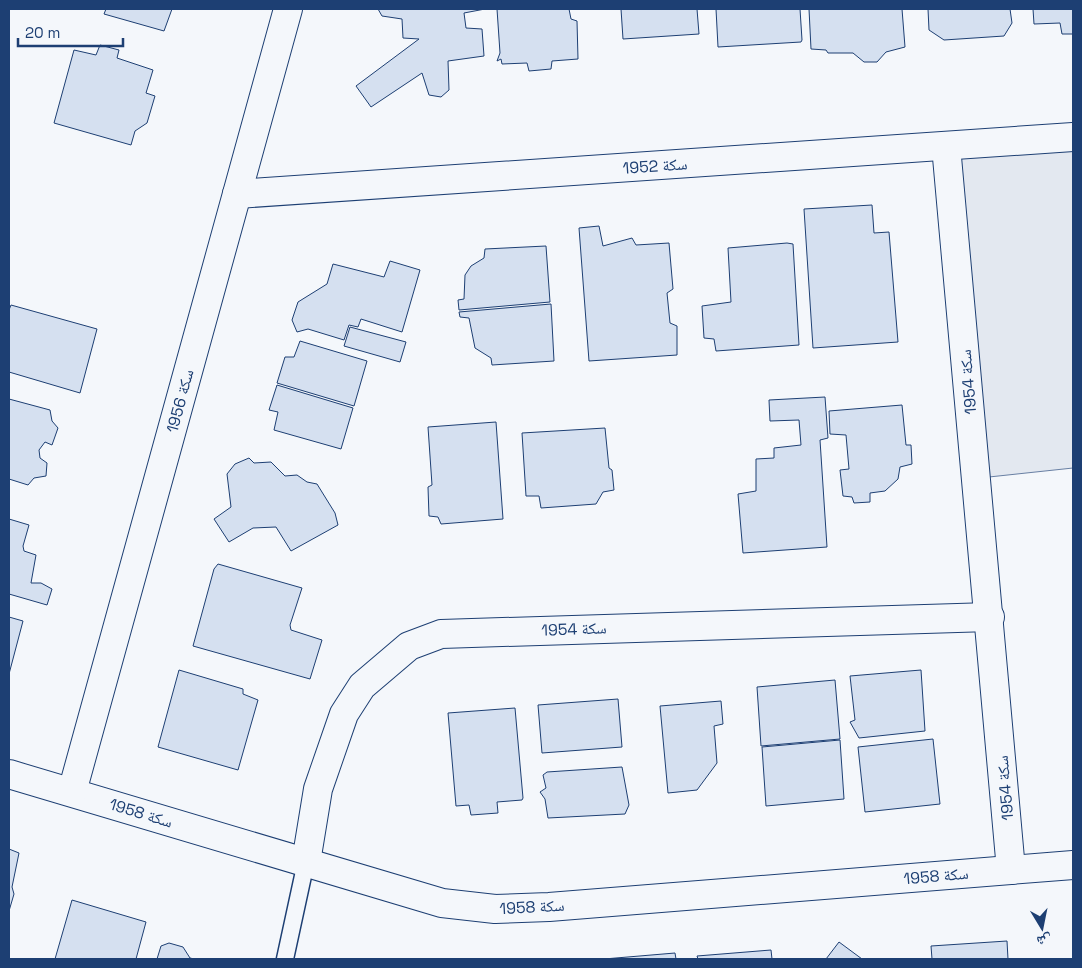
<svg xmlns="http://www.w3.org/2000/svg" width="1082" height="968" font-family="'Space Grotesk','Noto Naskh Arabic',sans-serif">
  <style>
    .parking { fill: #e3e8f0; stroke: #687fa3 }
    .building { fill: #d5e0f0; stroke: #1d3f73 }
    .lines { fill: none; stroke-linecap: round; stroke-linejoin: round }
    .service-casing { stroke: #1d3f73; stroke-width: 19 }
    .minor-casing { stroke: #1d3f73; stroke-width: 30 }
    .service { stroke: #f4f7fb; stroke-width: 16 }
    .minor { stroke: #f4f7fb; stroke-width: 28 }
    .labels { text-anchor: middle; dominant-baseline: central; stroke-width: 4; stroke-linejoin: round; paint-order: stroke }
    .street-label { font-size: 16px; fill: #1d3f73; stroke: #f4f7fb }
  </style>
  <rect width="100%" height="100%" fill="#f4f7fb"/>
  <path class="parking" d="M1073,146V468L989,477L955,154Z"/>
  <g class="building">
    <path d="M106,9H172L164,31L104,14Z"/>
    <path d="M378,9H485L464,13L466,28L482,29L484,56L448,61L449,90L441,97L429,95L422,73L371,107L356,86L419,39L403,38L402,19L382,16Z"/>
    <path d="M497,9H569L571,19L577,21L578,59L552,61L551,69L529,71L527,63L502,64L501,59L497,61L500,53Z"/>
    <path d="M621,9H697L699,34L623,39Z"/>
    <path d="M716,9H800L802,40L801,42L718,47Z"/>
    <path d="M809,9H902L905,47L886,52L877,62H864L853,53H828L826,50L811,49Z"/>
    <path d="M928,9H1010L1012,23L1004,36L944,40L929,30Z"/>
    <path d="M1033,9H1073V34H1062L1060,23L1034,24Z"/>
    <path d="M100,45L119,50L117,58L153,70L146,93L155,96L147,123L135,131L131,145L54,123L74,50L96,55Z"/>
    <path d="M872,205L874,233L889,232L898,342L813,348L804,209Z"/>
    <path d="M599,226L603,246L632,238L636,245L669,243L673,289L667,293L670,323L677,326V355L589,361L579,228Z"/>
    <path d="M787,243L793,244L799,345L716,351L714,339L704,338L702,306L731,302L728,248Z"/>
    <path d="M546,246L550,302L459,310L458,300L464,299L465,275L471,266L484,258L485,249Z"/>
    <path d="M390,261L420,270L402,332L361,319L358,327L349,325L344,340L308,329L297,332L292,320L298,302L327,284L333,264L384,277Z"/>
    <path d="M551,304L554,361L492,365L491,358L475,348L469,318L460,317L459,312Z"/>
    <path d="M11,305L97,329L80,393L9,372V310Z"/>
    <path d="M350,327L406,342L400,362L344,346Z"/>
    <path d="M300,341L367,361L354,406L277,383L285,357H294Z"/>
    <path d="M277,385L353,408L341,449L274,430L278,412L269,410Z"/>
    <path d="M825,397L828,438L820,440L827,547L743,553L738,494L756,491V459L774,458V448L801,445L799,420L770,421L769,400Z"/>
    <path d="M9,399L50,410L52,421L58,428L52,445L45,442L39,450L40,458L47,463L46,476L34,478L28,485L9,479Z"/>
    <path d="M902,405L906,445H911L912,464L900,467L898,479L885,491L870,493V502L854,503L852,497L843,496L840,470L849,469L846,435L830,434L829,411Z"/>
    <path d="M496,422L503,519L441,524L438,517L429,516L428,487L432,485L428,427Z"/>
    <path d="M605,428L609,468L612,470L614,490L603,492L596,504L541,508L539,496H526L522,433Z"/>
    <path d="M249,458L254,463L271,462L285,476L297,475L307,482L317,484L335,513L338,525L291,551L276,527L253,528L229,542L214,519L231,507L227,474L235,464Z"/>
    <path d="M9,519L29,525L23,546L24,551L36,555L31,583H41L52,589L47,605L9,594Z"/>
    <path d="M218,564L302,588L290,625L291,630L322,640L310,679L193,646L214,569Z"/>
    <path d="M9,617L23,621L9,674Z"/>
    <path d="M179,670L243,689V694L258,700L238,770L158,747Z"/>
    <path d="M921,670L925,731L859,738L850,722L855,720L850,676Z"/>
    <path d="M835,680L840,739L761,746L757,687Z"/>
    <path d="M618,699L622,747L542,753L538,705Z"/>
    <path d="M721,701L723,724L714,726L717,763L697,790L668,793L660,706Z"/>
    <path d="M515,708L523,798L522,800L497,802L498,813L471,815L469,805L456,806L448,713Z"/>
    <path d="M933,739L940,804L865,812L858,747Z"/>
    <path d="M840,740L844,799L766,806L762,747Z"/>
    <path d="M622,767L629,805L625,814L548,818L545,799L540,792L546,788L543,775L547,772Z"/>
    <path d="M9,849L19,853L12,887L14,894L9,911Z"/>
    <path d="M72,900L146,922L136,959H55Z"/>
    <path d="M1007,941L1008,959H932L931,946Z"/>
    <path d="M839,942L862,959H826Z"/>
    <path d="M169,943L183,947L190,958L194,959H157L161,946Z"/>
    <path d="M771,950L772,959H698L697,956Z"/>
    <path d="M675,953L676,959H604Z"/>
  </g>
  <g class="lines">
    <g class="service-casing">
      <path id="service" d="M285,959L306,862"/>
    </g>
    <g class="minor-casing">
      <g id="minor">
        <path d="M946,146L1011,870"/>
        <path d="M237,194L1073,137"/>
        <path d="M9,774L442,903L495,909L549,907L1073,865"/>
        <path d="M72,792L288,9"/>
        <path d="M306,862L318,789L344,714L362,686L409,646L441,634L990,617"/>
      </g>
    </g>
    <use href="#service" class="service"/>
    <use href="#minor" class="minor"/>
  </g>
  <g class="labels">
    <g class="street-label">
      <text transform="translate(655 166) rotate(-4)">سكة 1952</text>
      <text transform="translate(968 382) rotate(-95)">سكة 1954</text>
      <text transform="translate(180 401) rotate(-75)">سكة 1956</text>
      <text transform="translate(574 629) rotate(-2)">سكة 1954</text>
      <text transform="translate(1005 788) rotate(-95)">سكة 1954</text>
      <text transform="translate(141 813) rotate(17)">سكة 1958</text>
      <text transform="translate(936 876) rotate(-5)">سكة 1958</text>
      <text transform="translate(532 907) rotate(-3)">سكة 1958</text>
    </g>
  </g>
  <rect width="1082" height="968" fill="none" stroke="#1d3f73" stroke-width="20"/>
  <g transform="translate(1042 928) rotate(170)" stroke="#f4f7fb" stroke-width="4" paint-order="stroke">
  <path d="M0-4L9 19L0 12L-9 19Z" fill="#1d3f73"/>
  <text y="-8" font-size="14" font-weight="bold" text-anchor="middle" fill="#1d3f73">ش</text>
  </g>
  <path d="M18 38v8h105v-8" fill="none" stroke="#1d3f73" stroke-width="2.5"/>
  <text x="25" y="38" font-size="15" fill="#1d3f73" stroke="#f4f7fb" stroke-width="4" paint-order="stroke">20 m</text>
</svg>
